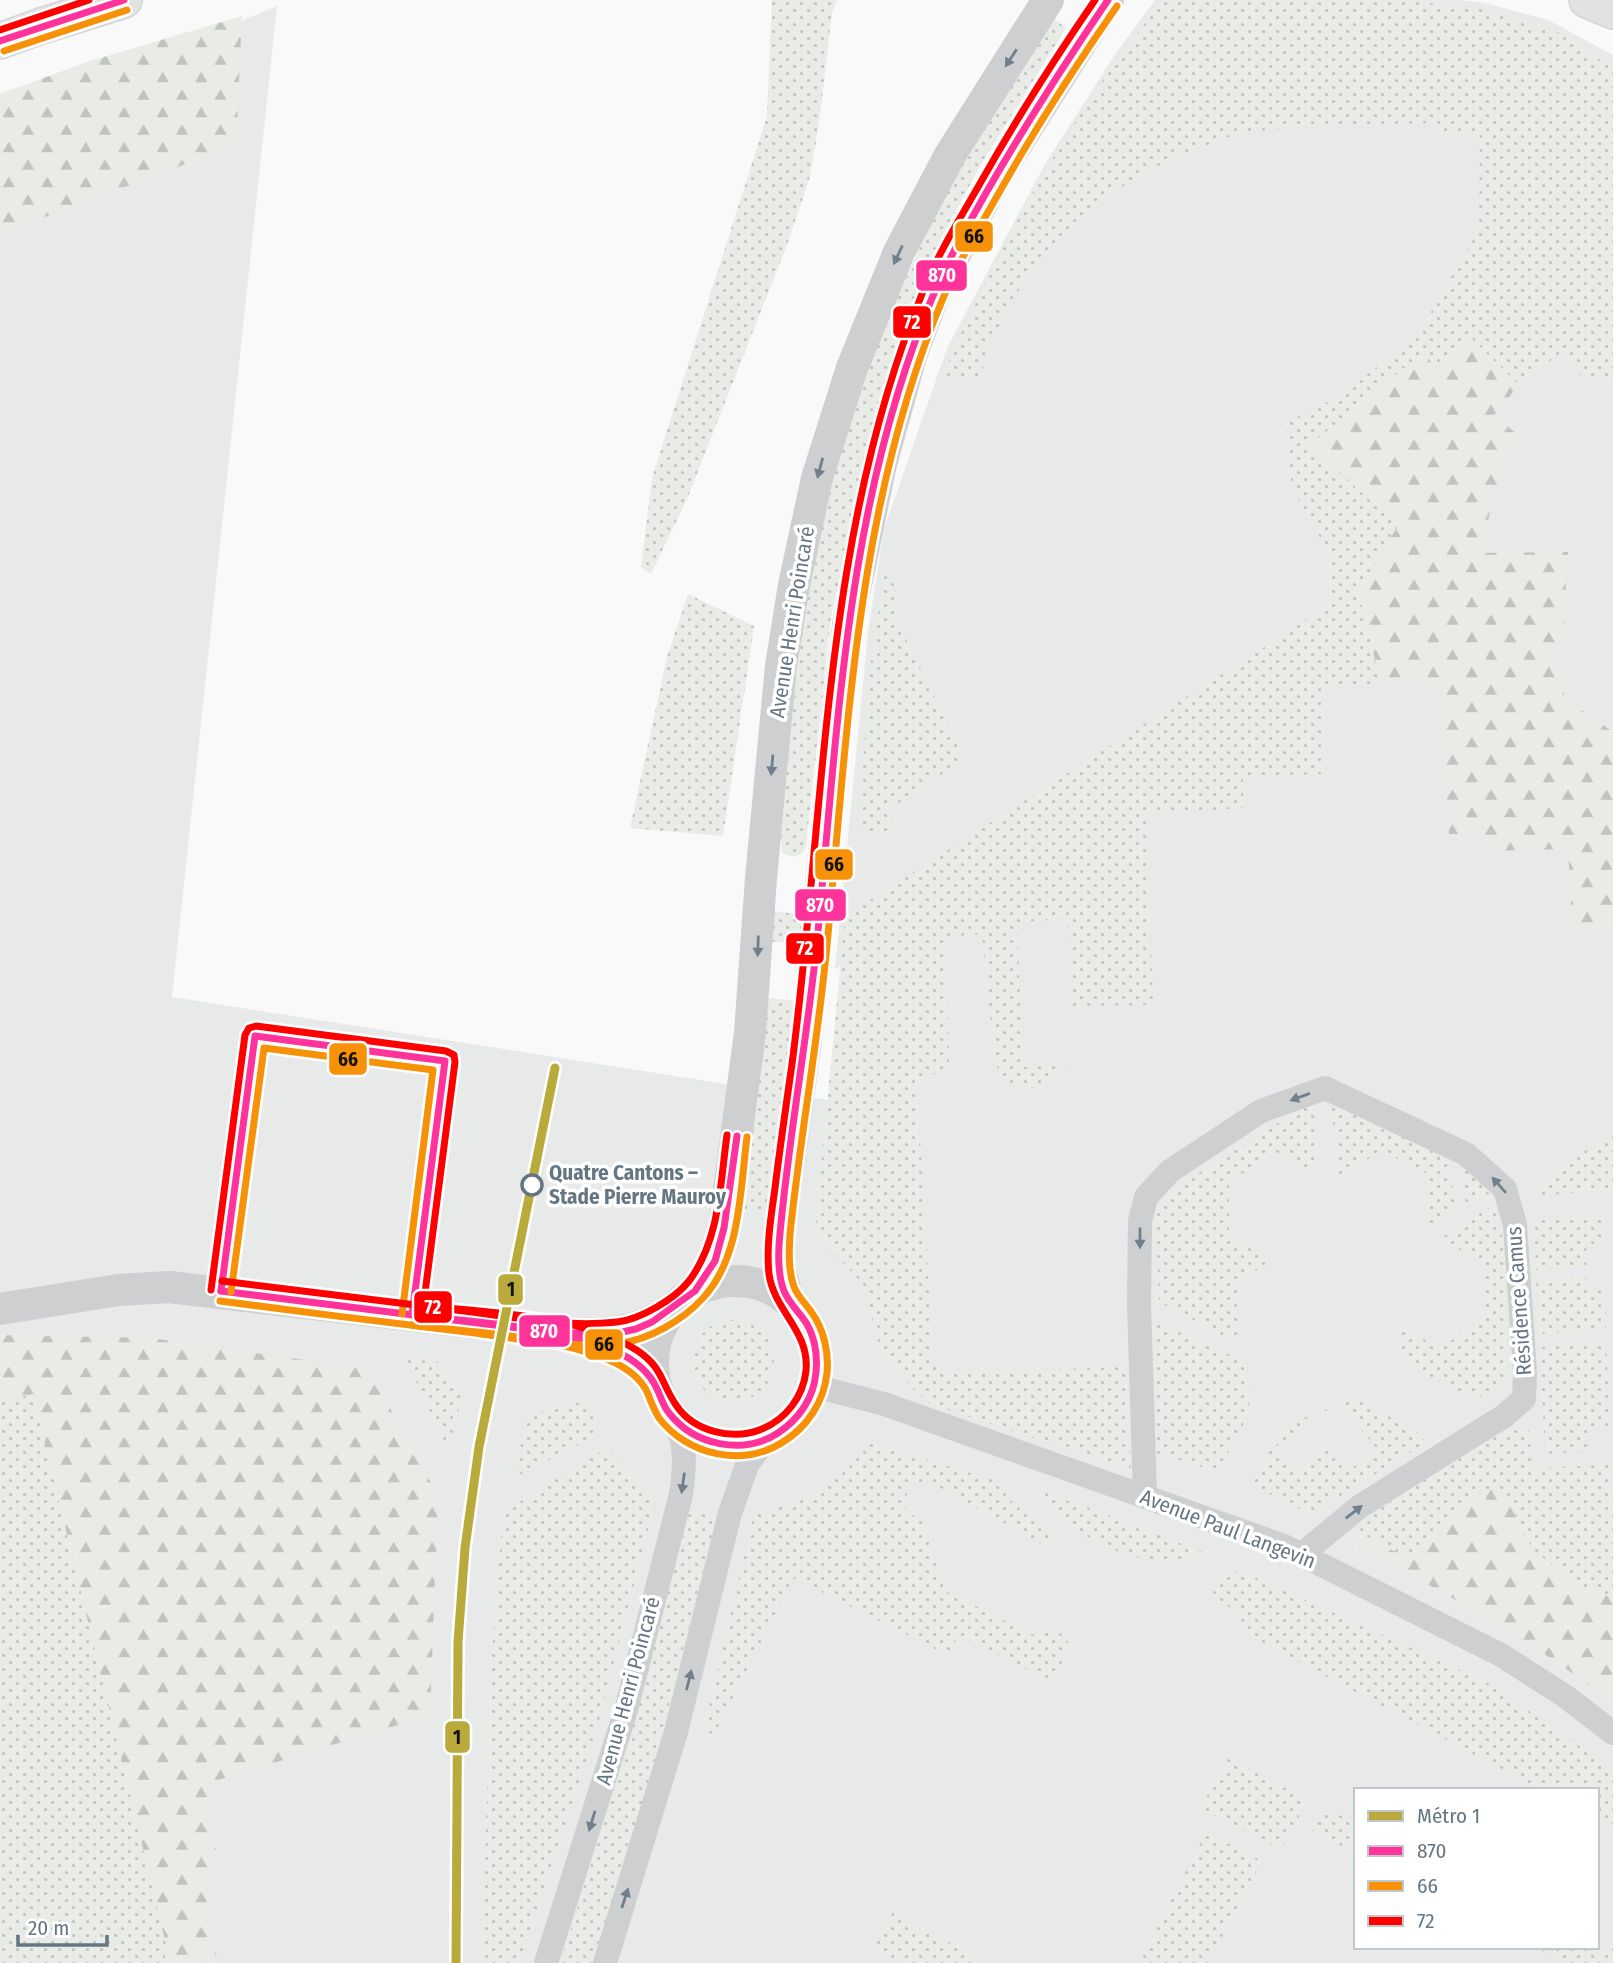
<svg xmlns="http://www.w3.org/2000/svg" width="1613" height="1963" font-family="'Fira Sans Condensed',sans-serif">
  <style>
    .built { fill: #e8e9e9; fill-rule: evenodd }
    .grass { fill: url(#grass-dots) }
    .forest { fill: url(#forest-firs) }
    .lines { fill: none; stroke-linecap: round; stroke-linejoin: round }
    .secondary-casing { stroke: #d5d6d7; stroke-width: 38 }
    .minor { stroke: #cecfd0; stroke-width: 24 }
    .tertiary { stroke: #cecfd0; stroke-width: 32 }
    .secondary { stroke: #e1e2e2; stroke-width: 35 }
    .bus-1-casing { stroke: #fff; stroke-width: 12 }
    .bus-2-casing { stroke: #fff; stroke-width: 12 }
    .bus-3-casing { stroke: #fff; stroke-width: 12 }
    .bus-1 { stroke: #f39; stroke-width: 7 }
    .bus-2 { stroke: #f79107; stroke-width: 7 }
    .bus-3 { stroke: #fe0000; stroke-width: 7 }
    .metro-1-casing { stroke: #fff; stroke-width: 14 }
    .metro-1 { stroke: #baaa3b; stroke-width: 9 }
    .oneway { fill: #707f8b }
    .stop-dot { fill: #fff; stroke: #657683; stroke-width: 3.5 }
    .labels { text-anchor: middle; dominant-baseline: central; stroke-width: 7; stroke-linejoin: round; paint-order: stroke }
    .street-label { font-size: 21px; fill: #657683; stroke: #fff }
    .stop-label { font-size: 21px; font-weight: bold; fill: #657683; stroke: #fff; text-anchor: start }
    .line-badge { stroke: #fff; stroke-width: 2.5 }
    .badge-label { font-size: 19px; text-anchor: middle; font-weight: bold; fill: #fff }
    .pale-badge-label { font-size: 19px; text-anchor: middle; font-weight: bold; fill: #111 }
  </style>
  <defs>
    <pattern id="grass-dots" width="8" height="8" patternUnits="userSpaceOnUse" patternTransform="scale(1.75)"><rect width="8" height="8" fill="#e8ebe6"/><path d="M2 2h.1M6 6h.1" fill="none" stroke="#c0c3c0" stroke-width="1.8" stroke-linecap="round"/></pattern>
    <pattern id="forest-firs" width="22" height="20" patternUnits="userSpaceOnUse" patternTransform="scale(1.75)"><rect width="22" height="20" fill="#e8ebe6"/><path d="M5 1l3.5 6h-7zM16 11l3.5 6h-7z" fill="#c0c3c0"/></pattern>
  </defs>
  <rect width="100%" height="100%" fill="#f9f9f9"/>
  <path class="built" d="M1155,0H1461L1485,3L1548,20L1613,55V1963H0V122L277,6L172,997L866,1106L886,939L835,969L868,632L884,529L947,348L1045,164L1116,53ZM1356,1790H1597V1947H1356Z"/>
  <g class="grass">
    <path d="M772,0H837L832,13L819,123L810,177L787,245L687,499L651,574L641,567L652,478L767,116Z"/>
    <path d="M1163,0H1403L1481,9L1564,34L1613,69V379L1583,380L1563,351L1519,385L1471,338L1433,366L1425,351L1310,445L1398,526L1358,591L1381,684L1321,686L1323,774L1243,777V808L1146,814L1153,1005L1071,1006L1068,919L1017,922L1023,1067L1070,1065L1027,1091L1006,1082L995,1063L982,934L946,937L949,1065L917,1085L933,1362L947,1373L1126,1367L1131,1470L930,1404L910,1386L880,1347L862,1283L815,1232L845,916L1328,606L1330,555L1292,488L1285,423L1338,397L1417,336L1479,229L1480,135H1439L1438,123C1372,125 1305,122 1240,134C1228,136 1216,142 1205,146C1116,176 1033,246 996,334H990L981,378L942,377C983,279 1037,179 1096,90C1117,59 1140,30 1163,0Z"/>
    <path d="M1054,19L1066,28L980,166L924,271L882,396L831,617L806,846L802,854L793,857L782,853L781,838L802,615L844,433L890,312L947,189Z"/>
    <path d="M884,576L893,577L897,620L964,759L885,812L895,830L884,837L879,831L870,834L858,829L871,661Z"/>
    <path d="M688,594L754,626L723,836L630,828L667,657Z"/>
    <path d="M771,911L808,915L805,945L768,941Z"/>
    <path d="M766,998L801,1001L772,1213L739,1208Z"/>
    <path d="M1310,1103L1315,1104L1318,1174L1276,1152L1229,1182V1237L1274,1260L1238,1281L1237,1343L1159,1302L1156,1215L1160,1202L1169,1192Z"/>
    <path d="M1340,1103L1446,1158L1457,1209L1429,1225L1426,1173L1382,1151L1337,1177V1150L1331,1107Z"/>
    <path d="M1613,1134V1190L1541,1195L1537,1190L1567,1162Z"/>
    <path d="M1458,1167L1471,1172L1492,1191L1467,1207Z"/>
    <path d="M1495,1204C1510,1259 1507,1320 1507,1376C1492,1423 1431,1376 1406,1361L1398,1354L1399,1326L1440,1348L1486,1318L1485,1263L1439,1239Z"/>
    <path d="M1601,1217L1603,1245L1586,1247V1267L1536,1270L1534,1230L1540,1219Z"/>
    <path d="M1586,1278L1588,1291L1605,1290L1606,1330L1540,1334L1536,1281Z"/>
    <circle cx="733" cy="1361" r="41"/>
    <path d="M1161,1324L1246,1362L1250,1412L1218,1472L1156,1453L1157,1325Z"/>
    <path d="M1606,1343L1610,1426L1587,1428L1588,1451L1545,1454L1540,1347Z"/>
    <path d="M405,1358L438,1362L462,1397L448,1449Z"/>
    <path d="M33,1393L166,1944L165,1963H0V1402Z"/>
    <path d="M1349,1397L1364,1402L1420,1434L1424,1440L1422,1445L1311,1514L1251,1485L1283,1427L1334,1405L1274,1448L1294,1472L1326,1448L1347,1472L1377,1449L1338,1401Z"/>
    <path d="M588,1400L599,1434L513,1478L528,1415Z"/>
    <path d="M1506,1430L1529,1431L1532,1468L1610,1465L1613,1510V1598L1579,1586L1533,1550L1511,1507L1472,1497L1433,1539L1407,1558L1360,1533L1361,1523L1369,1514Z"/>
    <path d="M871,1443L997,1481L1010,1500L1052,1536L1046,1546L928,1481C908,1483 904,1493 906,1512L922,1520L945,1591L1038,1637L1045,1627C1059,1632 1067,1634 1070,1649L1051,1682L959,1635L947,1655L794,1578L714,1735L704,1730L754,1514C776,1508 802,1502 822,1490C841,1477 856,1459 871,1443Z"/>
    <path d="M607,1448L656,1499L598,1724L520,1963H482L491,1668L503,1512Z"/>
    <path d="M1037,1490L1089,1508L1205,1553L1177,1561L1143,1559L1104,1547L1071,1526Z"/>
    <path d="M690,1509L717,1516L656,1757L593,1963H560L626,1754Z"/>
    <path d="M1224,1571L1248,1574L1488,1683L1594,1756L1613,1776V1828L1597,1820V1790H1541L1248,1635L1237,1611L1211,1598Z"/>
    <path d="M1229,1758L1308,1800L1281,1849L1200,1808Z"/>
    <path d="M1326,1808L1356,1824V1854L1313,1831Z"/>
    <path d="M1206,1832L1262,1861L1208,1963H1149L1141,1959Z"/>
    <path d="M895,1908L903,1912L900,1919L948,1944L952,1937L961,1942L957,1949L983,1963H902L873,1947Z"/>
    <path d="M1613,1938V1963H1565L1535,1947H1584L1602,1957Z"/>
  </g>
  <g class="forest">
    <path d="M242,16L236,145L0,234V94L87,62Z"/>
    <path d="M1471,338L1519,385L1494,415L1518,435L1495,489L1481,553L1568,552L1562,647L1564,698L1613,732V928L1573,930L1568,849L1485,851L1484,834H1449L1439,684H1381L1358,591L1398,526L1310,445L1425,351L1433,366Z"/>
    <path d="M0,1335L150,1338L368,1369L438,1495L430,1715L205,1784L219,1866L202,1879L217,1957L216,1963H165L166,1944L33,1394L0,1402Z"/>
    <path d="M1494,1487L1511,1507L1533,1550L1579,1586L1613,1598V1701L1527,1642L1447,1595L1359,1547L1360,1533L1407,1558L1433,1539L1472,1497Z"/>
  </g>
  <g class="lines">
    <g class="secondary-casing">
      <g id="secondary">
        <path d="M1587,0L1613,11"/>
        <path d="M0,41L41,26L124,0"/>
      </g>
    </g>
    <g class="minor">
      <path d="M814,1386L884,1404L1284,1546L1501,1655L1565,1696L1613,1733"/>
      <path d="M1145,1496L1139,1304L1140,1221L1146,1197L1170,1171L1261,1111L1325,1088L1466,1154L1505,1189L1515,1225L1525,1373L1524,1399L1504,1416L1359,1507L1301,1555"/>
      <path d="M546,1963L626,1710L681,1494C685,1466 687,1443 673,1417"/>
      <path d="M605,1963L676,1732L730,1513L747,1465L766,1439"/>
    </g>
    <g class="tertiary">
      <circle cx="735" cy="1363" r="82"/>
      <path d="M695,1291L715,1261L724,1228L750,1033L761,878L781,666L794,585L817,478L852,368L899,252L950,155L1048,0"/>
      <path d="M788,1300L779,1266V1233L806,1041L838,707L849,618L881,464L911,356L936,289L1000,170L1108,0"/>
      <path d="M0,1309L118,1290L169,1287L558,1333C606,1334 631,1336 672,1309"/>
    </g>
    <use href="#secondary" class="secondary"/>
    <g class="bus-1-casing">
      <g id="bus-1">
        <path d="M0,41L124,0"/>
        <path d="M221,1291L558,1333H618L636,1329L652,1322L695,1291L715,1261L724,1228L737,1136"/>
        <path d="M221,1291L255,1036L445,1061L412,1315"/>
        <path d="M412,1315C480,1323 551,1325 615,1351C633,1359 649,1371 657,1389C661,1397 663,1406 669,1413C694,1445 743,1456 778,1433C799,1419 814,1398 816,1372C818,1353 814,1332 802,1317C796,1309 788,1301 784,1291C777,1273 778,1252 780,1233C789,1136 807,1040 817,942C838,725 847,495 935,291C949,257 968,225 986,193C1024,127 1065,63 1108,0"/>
      </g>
    </g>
    <g class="bus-2-casing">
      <g id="bus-2">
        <path d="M4,51L127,10"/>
        <path d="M231,1292L264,1048L433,1070L402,1314"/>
        <path d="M220,1301C302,1312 385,1322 467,1332C517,1338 570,1350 620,1343C649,1340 683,1320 703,1298C741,1257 740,1190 747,1137"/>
        <path d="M411,1325C477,1333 546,1335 609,1360C625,1367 641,1377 648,1394C651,1402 654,1410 659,1418C687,1455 743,1468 783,1442C807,1427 824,1402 827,1373C829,1353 824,1330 812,1313C806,1304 798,1297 794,1287C788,1270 789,1251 790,1234C800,1137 818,1042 827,945C848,727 857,500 944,296C958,262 978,230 996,198C1033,132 1074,68 1117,6"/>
      </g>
    </g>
    <g class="bus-3-casing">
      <g id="bus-3">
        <path d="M0,30L89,0"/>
        <path d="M222,1281C303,1291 383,1301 464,1311C514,1317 566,1328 617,1322C639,1320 675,1299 689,1281C720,1240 720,1184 727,1135"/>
        <path d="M211,1290L245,1035L249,1028L256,1026L446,1051L454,1055L455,1062L422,1316"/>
        <path d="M413,1305C480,1312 581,1314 638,1351C663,1368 661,1383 676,1405C694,1432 733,1441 762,1429C786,1419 803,1397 806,1371C810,1331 774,1311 769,1274C766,1246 771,1217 775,1188C780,1147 786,1106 792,1064C826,805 822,535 924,289C938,254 959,220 978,187C1014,123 1053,61 1095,0"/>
      </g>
    </g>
    <use href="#bus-1" class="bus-1"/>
    <use href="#bus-2" class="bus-2"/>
    <use href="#bus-3" class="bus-3"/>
    <g class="metro-1-casing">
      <path id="metro-1" d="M456,1963L458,1642L465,1548L479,1447L555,1068"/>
    </g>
    <use href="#metro-1" class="metro-1"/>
  </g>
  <defs><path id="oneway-solid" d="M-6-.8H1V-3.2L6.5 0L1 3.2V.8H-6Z" transform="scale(1.75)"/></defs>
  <g class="oneway">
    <use href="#oneway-solid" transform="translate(1011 58) rotate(123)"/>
    <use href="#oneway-solid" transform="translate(898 255) rotate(115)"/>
    <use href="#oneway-solid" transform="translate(820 468) rotate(105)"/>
    <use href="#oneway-solid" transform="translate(772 765) rotate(95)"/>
    <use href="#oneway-solid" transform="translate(758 946) rotate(92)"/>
    <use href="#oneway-solid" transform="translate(1300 1097) rotate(160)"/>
    <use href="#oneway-solid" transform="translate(1499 1185) rotate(-131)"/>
    <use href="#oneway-solid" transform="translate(1140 1238) rotate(90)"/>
    <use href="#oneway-solid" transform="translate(683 1483) rotate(98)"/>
    <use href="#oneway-solid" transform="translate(1354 1512) rotate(-38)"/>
    <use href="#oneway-solid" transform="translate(689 1680) rotate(-76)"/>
    <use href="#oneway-solid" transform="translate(592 1821) rotate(107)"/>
    <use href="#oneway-solid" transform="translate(625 1898) rotate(-72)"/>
  </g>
  <circle class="stop-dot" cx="532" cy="1185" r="10"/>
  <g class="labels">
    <g class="street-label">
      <text transform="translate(792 622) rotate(-81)">Avenue Henri Poincaré</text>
      <text transform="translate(1519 1301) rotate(-94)">Résidence Camus</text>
      <text transform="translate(1228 1529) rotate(21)">Avenue Paul Langevin</text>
      <text transform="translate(628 1691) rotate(-75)">Avenue Henri Poincaré</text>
    </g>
    <g class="stop-label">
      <text x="549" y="1173">Quatre Cantons –<tspan x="549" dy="24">Stade Pierre Mauroy</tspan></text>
    </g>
  </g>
  <g class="line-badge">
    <rect x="954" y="220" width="40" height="33" rx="7" fill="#f79107"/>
    <rect x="915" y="259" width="53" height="33" rx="7" fill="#f39"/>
    <rect x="892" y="305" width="40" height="34" rx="7" fill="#fe0000"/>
    <rect x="814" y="848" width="40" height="33" rx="7" fill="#f79107"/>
    <rect x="794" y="888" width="53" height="34" rx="7" fill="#f39"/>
    <rect x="785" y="932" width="40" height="33" rx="7" fill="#fe0000"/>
    <rect x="328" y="1042" width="40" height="34" rx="7" fill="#f79107"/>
    <rect x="497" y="1273" width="27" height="33" rx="7" fill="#baaa3b"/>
    <rect x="413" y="1290" width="40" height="34" rx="7" fill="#fe0000"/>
    <rect x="518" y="1314" width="53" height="34" rx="7" fill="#f39"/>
    <rect x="584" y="1328" width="40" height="33" rx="7" fill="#f79107"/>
    <rect x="444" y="1720" width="27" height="34" rx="7" fill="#baaa3b"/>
  </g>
  <g class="badge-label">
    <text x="942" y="282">870</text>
    <text x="912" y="329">72</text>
    <text x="820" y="912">870</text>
    <text x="805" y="955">72</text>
    <text x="433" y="1314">72</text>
    <text x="544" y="1338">870</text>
  </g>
  <g class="pale-badge-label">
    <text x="974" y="243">66</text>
    <text x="834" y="871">66</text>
    <text x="348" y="1066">66</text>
    <text x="511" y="1296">1</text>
    <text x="604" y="1351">66</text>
    <text x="457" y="1744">1</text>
  </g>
  <rect x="1354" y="1788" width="245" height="161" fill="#ffffff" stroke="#c1c8cd" stroke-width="2"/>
  <rect x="1368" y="1811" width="35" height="10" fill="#baaa3b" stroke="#c1c8cd" stroke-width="2"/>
  <text x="1417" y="1823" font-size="21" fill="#657683">Métro 1</text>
  <rect x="1368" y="1846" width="35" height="10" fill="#ff3399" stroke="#c1c8cd" stroke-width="2"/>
  <text x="1417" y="1858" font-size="21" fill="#657683">870</text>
  <rect x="1368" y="1881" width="35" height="10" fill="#f79107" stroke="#c1c8cd" stroke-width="2"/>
  <text x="1417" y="1893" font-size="21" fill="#657683">66</text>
  <rect x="1368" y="1916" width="35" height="10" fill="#fe0000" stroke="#c1c8cd" stroke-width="2"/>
  <text x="1417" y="1928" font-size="21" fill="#657683">72</text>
  <path d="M18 1935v10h89v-10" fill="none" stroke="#657683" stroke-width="3.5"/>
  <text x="28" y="1935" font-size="21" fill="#657683" stroke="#ffffff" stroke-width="5" paint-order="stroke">20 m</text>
</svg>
